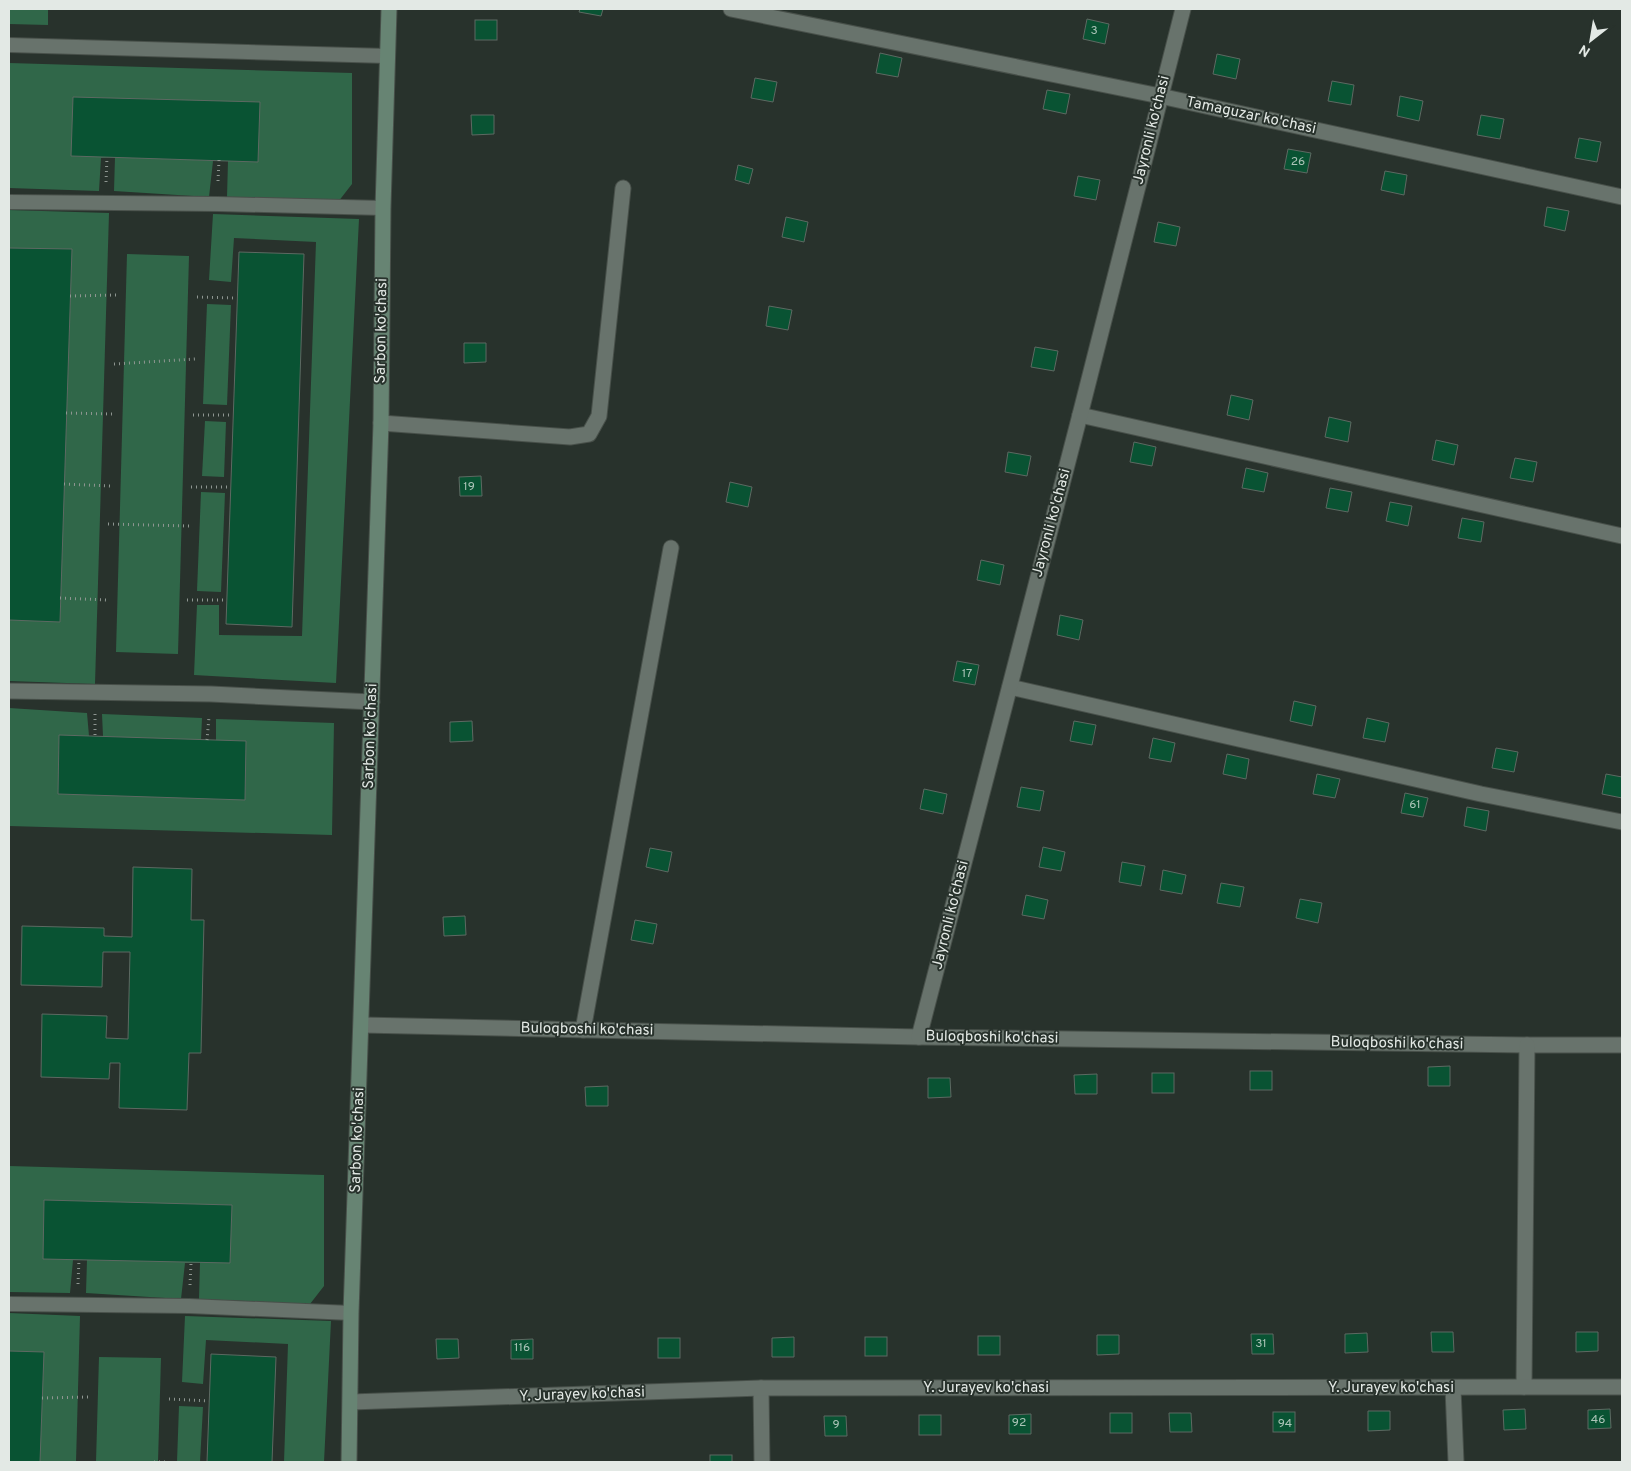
<svg xmlns="http://www.w3.org/2000/svg" width="1631" height="1471" font-family="Overpass,sans-serif">
  <style>
    .green { fill: #306749 }
    .building { fill: #095333; stroke: #5d6962 }
    .lines { fill: none; stroke-linecap: round; stroke-linejoin: round }
    .lane-casing { stroke: #48504a; stroke-width: 16 }
    .street-casing { stroke: #48504a; stroke-width: 17 }
    .secondary-casing { stroke: #48504a; stroke-width: 17 }
    .path { stroke: #8e9691; stroke-width: 3; stroke-dasharray: 1 4; stroke-linecap: butt }
    .lane { stroke: #68736c; stroke-width: 14 }
    .street { stroke: #68736c; stroke-width: 15 }
    .secondary { stroke: #678473; stroke-width: 15 }
    .labels { text-anchor: middle; dominant-baseline: central; stroke-width: 4; stroke-linejoin: round; paint-order: stroke }
    .number-label { font-size: 12px; fill: #acc4b8 }
    .street-label { font-size: 15px; fill: #e3e9e5; stroke: #28322c }
  </style>
  <rect width="100%" height="100%" fill="#28322c"/>
  <g class="green">
    <path d="M9,9H48V25L9,24Z"/>
    <path d="M9,63L352,73V184L338,202L227,197L228,161H213L209,197L114,191L115,157L101,158L99,191L9,188Z"/>
    <path d="M9,210L109,213L95,684L9,681Z"/>
    <path d="M213,214L359,219L336,683L194,675L197,605H219V635L302,636L316,242L234,238L231,282L209,280Z"/>
    <path d="M127,254L189,256L178,654L116,652Z"/>
    <path d="M207,304L231,305L227,405L203,404Z"/>
    <path d="M205,421L226,422L224,477L202,476Z"/>
    <path d="M201,492L225,493L221,592L197,591Z"/>
    <path d="M9,708L87,713L89,736H103L102,714L202,718L201,740H216V719L334,723L332,835L9,826Z"/>
    <path d="M9,1166L324,1175V1286L310,1304L199,1299L200,1263H185L181,1299L86,1293L87,1260H73L70,1293L9,1292Z"/>
    <path d="M9,1313L80,1316L76,1462H9Z"/>
    <path d="M185,1316L331,1321L324,1462H284L288,1344L206,1340L203,1384L182,1382Z"/>
    <path d="M99,1357L161,1358L158,1462H96Z"/>
    <path d="M179,1406L203,1407L200,1462H177Z"/>
  </g>
  <g class="building">
    <path d="M580,9H603L601,16L579,12Z"/>
    <path d="M1087,19L1109,24L1105,44L1083,39Z"/>
    <rect x="475" y="20" width="22" height="20"/>
    <path d="M880,53L902,58L898,77L876,73Z"/>
    <path d="M1217,54L1240,59L1236,79L1213,74Z"/>
    <path d="M755,78L777,82L773,102L751,98Z"/>
    <path d="M1332,81L1354,85L1351,105L1328,101Z"/>
    <path d="M1047,90L1070,94L1066,114L1043,109Z"/>
    <path d="M1400,96L1423,101L1419,121L1397,116Z"/>
    <path d="M73,97L260,102L258,162L71,156Z"/>
    <path d="M471,115H494V134L472,135Z"/>
    <path d="M1481,115L1504,119L1500,139L1477,135Z"/>
    <path d="M1579,138L1601,142L1597,162L1575,158Z"/>
    <path d="M1288,149L1311,153L1307,173L1284,169Z"/>
    <path d="M738,165L753,169L749,184L735,180Z"/>
    <path d="M1385,171L1407,175L1404,195L1381,190Z"/>
    <path d="M1078,176L1100,180L1096,200L1074,196Z"/>
    <path d="M1547,207L1569,211L1565,231L1544,226Z"/>
    <path d="M786,217L808,222L804,242L782,237Z"/>
    <path d="M1158,222L1180,227L1176,246L1154,242Z"/>
    <path d="M9,248L72,249L60,622L9,620Z"/>
    <path d="M239,252L304,254L292,627L226,624Z"/>
    <path d="M769,306L792,310L788,330L766,326Z"/>
    <path d="M464,343H486V362L464,363Z"/>
    <path d="M1035,347L1058,351L1054,371L1031,367Z"/>
    <path d="M1231,395L1253,400L1249,420L1227,415Z"/>
    <path d="M1329,417L1351,422L1348,442L1325,437Z"/>
    <path d="M1436,440L1458,445L1454,465L1432,460Z"/>
    <path d="M1134,442L1156,447L1152,466L1130,462Z"/>
    <path d="M1008,452L1031,456L1027,476L1005,472Z"/>
    <path d="M1515,458L1537,462L1533,482L1510,478Z"/>
    <path d="M1246,468L1268,473L1264,492L1242,488Z"/>
    <path d="M481,476L482,496H460L459,477Z"/>
    <path d="M730,482L752,487L748,507L726,502Z"/>
    <path d="M1330,488L1352,492L1348,512L1326,508Z"/>
    <path d="M1390,502L1412,506L1408,526L1386,521Z"/>
    <path d="M1462,518L1484,522L1481,542L1458,538Z"/>
    <path d="M981,560L1004,565L1000,585L977,580Z"/>
    <path d="M1060,615L1083,620L1079,640L1057,635Z"/>
    <path d="M957,661L979,665L975,685L953,681Z"/>
    <path d="M1294,701L1316,706L1312,726L1290,721Z"/>
    <path d="M1367,718L1389,723L1385,742L1363,738Z"/>
    <path d="M472,721L473,741L450,742V722Z"/>
    <path d="M1074,721L1096,725L1092,745L1070,741Z"/>
    <path d="M59,735L246,741L245,800L58,794Z"/>
    <path d="M1153,738L1175,743L1171,762L1149,758Z"/>
    <path d="M1496,748L1518,752L1514,772L1492,768Z"/>
    <path d="M1227,754L1249,759L1246,779L1223,774Z"/>
    <path d="M1317,774L1340,779L1335,798L1313,794Z"/>
    <path d="M1606,774L1622,777V798L1602,794Z"/>
    <path d="M1021,787L1044,791L1040,811L1017,807Z"/>
    <path d="M924,789L947,794L943,814L920,809Z"/>
    <path d="M1405,793L1428,798L1423,817L1401,813Z"/>
    <path d="M1467,807L1489,811L1486,831L1464,826Z"/>
    <path d="M1043,847L1065,852L1061,871L1039,867Z"/>
    <path d="M650,848L672,852L668,872L646,867Z"/>
    <path d="M1122,862L1145,866L1141,886L1119,882Z"/>
    <path d="M133,867L192,869L191,920H204L201,1053H189L187,1110L119,1108L120,1063H110L109,1079L41,1077L42,1014L107,1016L106,1038L128,1039L130,952H103L102,987L21,985L22,926L104,928V936L132,937Z"/>
    <path d="M1163,870L1186,875L1182,894L1160,890Z"/>
    <path d="M1221,883L1244,887L1240,907L1217,903Z"/>
    <path d="M1026,895L1048,900L1044,919L1022,915Z"/>
    <path d="M1300,899L1322,903L1318,923L1296,918Z"/>
    <path d="M465,916L466,935L444,936L443,917Z"/>
    <path d="M635,920L657,924L653,944L631,940Z"/>
    <path d="M1450,1066V1086H1428V1067Z"/>
    <rect x="1250" y="1071" width="22" height="19"/>
    <rect x="1152" y="1073" width="22" height="20"/>
    <path d="M1097,1074V1094H1075L1074,1075Z"/>
    <path d="M928,1078H950L951,1097L928,1098Z"/>
    <path d="M608,1086V1106H586L585,1087Z"/>
    <path d="M44,1200L232,1205L230,1263L43,1259Z"/>
    <path d="M1431,1332H1453L1454,1352H1432Z"/>
    <path d="M1576,1332H1598V1351L1576,1352Z"/>
    <path d="M1367,1333L1368,1352L1345,1353V1334Z"/>
    <path d="M1251,1334H1273L1274,1354H1252Z"/>
    <path d="M1097,1335H1119V1354L1097,1355Z"/>
    <rect x="978" y="1336" width="22" height="19"/>
    <path d="M794,1337V1357H772V1338Z"/>
    <rect x="865" y="1337" width="22" height="19"/>
    <rect x="658" y="1338" width="22" height="20"/>
    <path d="M436,1339H458L459,1358L437,1359Z"/>
    <path d="M533,1339V1359H511V1340Z"/>
    <path d="M9,1351L44,1352L40,1462H9Z"/>
    <path d="M211,1354L276,1357L272,1462H207Z"/>
    <path d="M1525,1409L1526,1429L1504,1430L1503,1410Z"/>
    <path d="M1610,1409L1611,1428L1588,1429V1410Z"/>
    <path d="M1368,1411H1390V1430L1368,1431Z"/>
    <rect x="1273" y="1412" width="22" height="20"/>
    <rect x="1110" y="1413" width="22" height="20"/>
    <path d="M1169,1413H1191L1192,1432H1170Z"/>
    <path d="M1031,1414V1434H1009V1415Z"/>
    <rect x="919" y="1415" width="22" height="20"/>
    <path d="M824,1416H846L847,1436H825Z"/>
    <rect x="710" y="1455" width="22" height="7"/>
  </g>
  <g class="lines">
    <g class="lane-casing">
      <g id="lane">
        <path d="M9,45L387,56"/>
        <path d="M9,202L218,204L383,208"/>
        <path d="M9,1304L189,1306L351,1313"/>
      </g>
    </g>
    <g class="street-casing">
      <g id="street">
        <path d="M731,9L1160,96L1622,197"/>
        <path d="M1080,415L1622,536"/>
        <path d="M381,423L570,437L589,434L599,416L623,188"/>
        <path d="M1010,687L1481,794L1622,822"/>
        <path d="M9,691L211,694L372,702"/>
        <path d="M362,1025L919,1037L1527,1045H1622"/>
        <path d="M583,1030L671,548"/>
        <path d="M919,1037L1080,415L1183,9"/>
        <path d="M1524,1387L1527,1045"/>
        <path d="M761,1388L762,1462"/>
        <path d="M1453,1388L1456,1462"/>
        <path d="M351,1402L761,1388L1622,1387"/>
      </g>
    </g>
    <g class="secondary-casing">
      <path id="secondary" d="M349,1462L351,1313L381,423L383,208L389,9"/>
    </g>
    <g class="path">
      <path d="M218,181L219,160"/>
      <path d="M106,182L107,157"/>
      <path d="M70,296L116,295"/>
      <path d="M197,297L237,298"/>
      <path d="M114,364L195,359"/>
      <path d="M66,413L112,414"/>
      <path d="M193,415H233"/>
      <path d="M64,484L110,486"/>
      <path d="M191,487H231"/>
      <path d="M108,524L189,526"/>
      <path d="M60,598L106,600"/>
      <path d="M187,600H227"/>
      <path d="M95,714V736"/>
      <path d="M207,740L209,717"/>
      <path d="M78,1284L79,1259"/>
      <path d="M190,1285L191,1263"/>
      <path d="M42,1398L88,1397"/>
      <path d="M169,1399L209,1401"/>
      <path d="M154,1462H167"/>
    </g>
    <use href="#lane" class="lane"/>
    <use href="#street" class="street"/>
    <use href="#secondary" class="secondary"/>
  </g>
  <g class="labels">
    <g class="number-label">
      <text x="1094" y="31">3</text>
      <text x="1298" y="162">26</text>
      <text x="469" y="487">19</text>
      <text x="967" y="674">17</text>
      <text x="1415" y="805">61</text>
      <text x="1261" y="1344">31</text>
      <text x="522" y="1348">116</text>
      <text x="1598" y="1420">46</text>
      <text x="1019" y="1423">92</text>
      <text x="1285" y="1424">94</text>
      <text x="836" y="1425">9</text>
    </g>
    <g class="street-label">
      <text transform="translate(1251 116) rotate(12)">Tamaguzar ko'chasi</text>
      <text transform="translate(1152 130) rotate(-76)">Jayronli ko'chasi</text>
      <text transform="translate(382 331) rotate(-89)">Sarbon ko'chasi</text>
      <text transform="translate(1052 523) rotate(-75)">Jayronli ko'chasi</text>
      <text transform="translate(371 736) rotate(-88)">Sarbon ko'chasi</text>
      <text transform="translate(951 915) rotate(-76)">Jayronli ko'chasi</text>
      <text transform="translate(587 1030) rotate(1)">Buloqboshi ko'chasi</text>
      <text transform="translate(992 1038) rotate(1)">Buloqboshi ko'chasi</text>
      <text transform="translate(1397 1044) rotate(1)">Buloqboshi ko'chasi</text>
      <text transform="translate(358 1140) rotate(-88)">Sarbon ko'chasi</text>
      <text x="986" y="1388">Y. Jurayev ko'chasi</text>
      <text x="1391" y="1388">Y. Jurayev ko'chasi</text>
      <text transform="translate(582 1395) rotate(-2)">Y. Jurayev ko'chasi</text>
    </g>
  </g>
  <rect width="1631" height="1471" fill="none" stroke="#e3e9e5" stroke-width="20"/>
  <g transform="translate(1591 40) rotate(211)" stroke="#28322c" stroke-width="4" paint-order="stroke">
  <path d="M0-4L9 19L0 12L-9 19Z" fill="#e3e9e5"/>
  <text y="-8" font-size="14" font-weight="bold" text-anchor="middle" fill="#e3e9e5">N</text>
  </g>
</svg>
